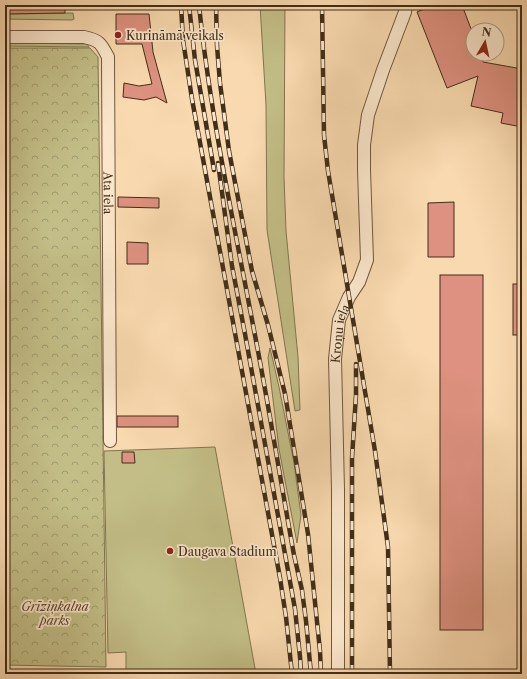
<svg xmlns="http://www.w3.org/2000/svg" width="527" height="679" font-family="'Libre Caslon Text',serif">
  <style>
    .grass { fill: #c3be87; stroke: #827650 }
    .forest { fill: url(#forest-crowns); stroke: #827650 }
    .building { fill: #de9180; stroke: #422e19 }
    .lines { fill: none; stroke-linecap: round; stroke-linejoin: round }
    .street-casing { stroke: #70593e; stroke-width: 14 }
    .street { stroke: #fbe6cb; stroke-width: 12 }
    .rail-casing { stroke: #422e19; stroke-width: 4.5 }
    .rail { stroke: #fbe6cb; stroke-width: 3; stroke-dasharray: 9; stroke-linecap: butt }
    .poi-dot { fill: #8f2418; stroke: #fbe6cb; stroke-width: 1.5 }
    .labels { text-anchor: middle; dominant-baseline: central; stroke-width: 3.5; stroke-linejoin: round; paint-order: stroke }
    .poi-label { font-size: 12px; fill: #422e19; stroke: #fbe6cb; text-anchor: start }
    .street-label { font-size: 12px; fill: #422e19; stroke: #fbe6cb }
    .park-label { font-size: 12px; font-style: italic; fill: #5c4b2f; stroke: #fbe6cb }
  </style>
  <defs>
    <pattern id="forest-crowns" width="20" height="18" patternUnits="userSpaceOnUse"><rect width="20" height="18" fill="#c3be87"/><path d="M2 6a3 3 0 1 1 6 0M12 15a3 3 0 1 1 6 0" fill="none" stroke="#a09b6e"/></pattern>
  </defs>
  <rect width="100%" height="100%" fill="#f9d9af"/>
  <filter id="stains"><feTurbulence type="fractalNoise" baseFrequency=".005" numOctaves="4"/><feColorMatrix values="0 0 0 0 .2 0 0 0 0 .09 0 0 0 0 .02 0 0 0 .5 -.17"/></filter>
  <radialGradient id="worn" r=".72"><stop offset=".6" stop-color="#630" stop-opacity="0"/><stop offset="1" stop-color="#630" stop-opacity=".3"/></radialGradient>
  <g class="grass">
    <path d="M260,5H285L284,177L286,231L298,357L300,410L295,411L267,230L266,105Z"/>
    <path d="M73,13L74,19L72,20L5,19V14Z"/>
    <path d="M5,43L87,44L89,47L5,46Z"/>
    <path d="M270,348L279,387L294,463L301,515L297,543L279,449L268,358Z"/>
    <path d="M215,447L256,674H126V652L108,653L104,451Z"/>
  </g>
  <path class="forest" d="M5,48H90L98,57L106,667L5,665Z"/>
  <g class="building">
    <path d="M5,5H65V13L5,14Z"/>
    <path d="M434,5H462L473,34V54H480L483,62L522,69V127L501,123L503,113L471,106L478,76L447,88L417,12Z"/>
    <path d="M116,14H149L153,52L167,103L156,97L144,100L123,97L124,83L139,86L152,84L142,44H116Z"/>
    <path d="M118,197L159,198V208L118,207Z"/>
    <path d="M454,202V257H428V203Z"/>
    <path d="M127,242L148,243V264H127Z"/>
    <rect x="440" y="275" width="43" height="355"/>
    <rect x="513" y="284" width="9" height="51"/>
    <rect x="117" y="416" width="61" height="11"/>
    <path d="M122,452H134L135,463H122Z"/>
  </g>
  <g class="lines">
    <g class="street-casing">
      <g id="street">
        <path id="s1" d="M5,37H84C99,40 101,43 108,57L110,441"/>
        <path id="s2" d="M338,674V490L335,359L339,320L349,297L359,282L367,260L364,170V145L368,115L383,70L405,12L406,5"/>
      </g>
    </g>
    <use href="#street" class="street"/>
    <g class="rail-casing">
      <g id="rail">
        <path d="M181,5L183,40L192,99L280,578L286,617L292,674"/>
        <path d="M189,5L195,60L214,170"/>
        <path d="M199,5C210,113 233,219 253,325C268,401 280,478 294,555L302,590L306,621L311,674"/>
        <path d="M216,5L217,46L220,83L229,151L252,271L268,325L285,394L308,534L320,651L321,674"/>
        <path d="M322,5L324,135L328,171L375,451L388,547L390,674"/>
        <path d="M218,163L232,266L245,334L295,609L300,657L301,674"/>
        <path d="M352,674V458L356,395V364"/>
      </g>
    </g>
    <use href="#rail" class="rail"/>
  </g>
  <g class="poi-dot">
    <circle cx="118" cy="35" r="4"/>
    <circle cx="170" cy="551" r="4"/>
  </g>
  <g class="labels">
    <g class="poi-label">
      <text x="126" y="35">Kurināmā veikals</text>
      <text x="178" y="551">Daugava Stadium</text>
    </g>
    <g class="street-label">
      <text stroke="none"><textPath href="#s1" startOffset="248">Ata iela</textPath></text>
      <text stroke="none"><textPath href="#s2" startOffset="341">Kroņu iela</textPath></text>
    </g>
    <g class="park-label">
      <text x="55" y="606">Grīziņkalna<tspan x="55" dy="14">parks</tspan></text>
    </g>
  </g>
  <rect width="527" height="679" fill="none" stroke="#f9d9af" stroke-width="20"/>
  <rect x="6" y="6" width="515" height="667" fill="none" stroke="#422e19" stroke-width="2"/>
  <rect x="10" y="10" width="507" height="659" fill="none" stroke="#422e19"/>
  <g transform="translate(485 42) rotate(9)"><circle r="19" fill="#fbe6cb" stroke="#b19c84"/>
  <path d="M0-3L7 15L0 10L-7 15Z" fill="#8f2418"/>
  <text y="-6" font-size="11" font-weight="bold" text-anchor="middle" fill="#422e19">N</text>
  </g>
  <rect width="100%" height="100%" filter="url(#stains)"/>
  <rect width="100%" height="100%" fill="url(#worn)"/>
</svg>
